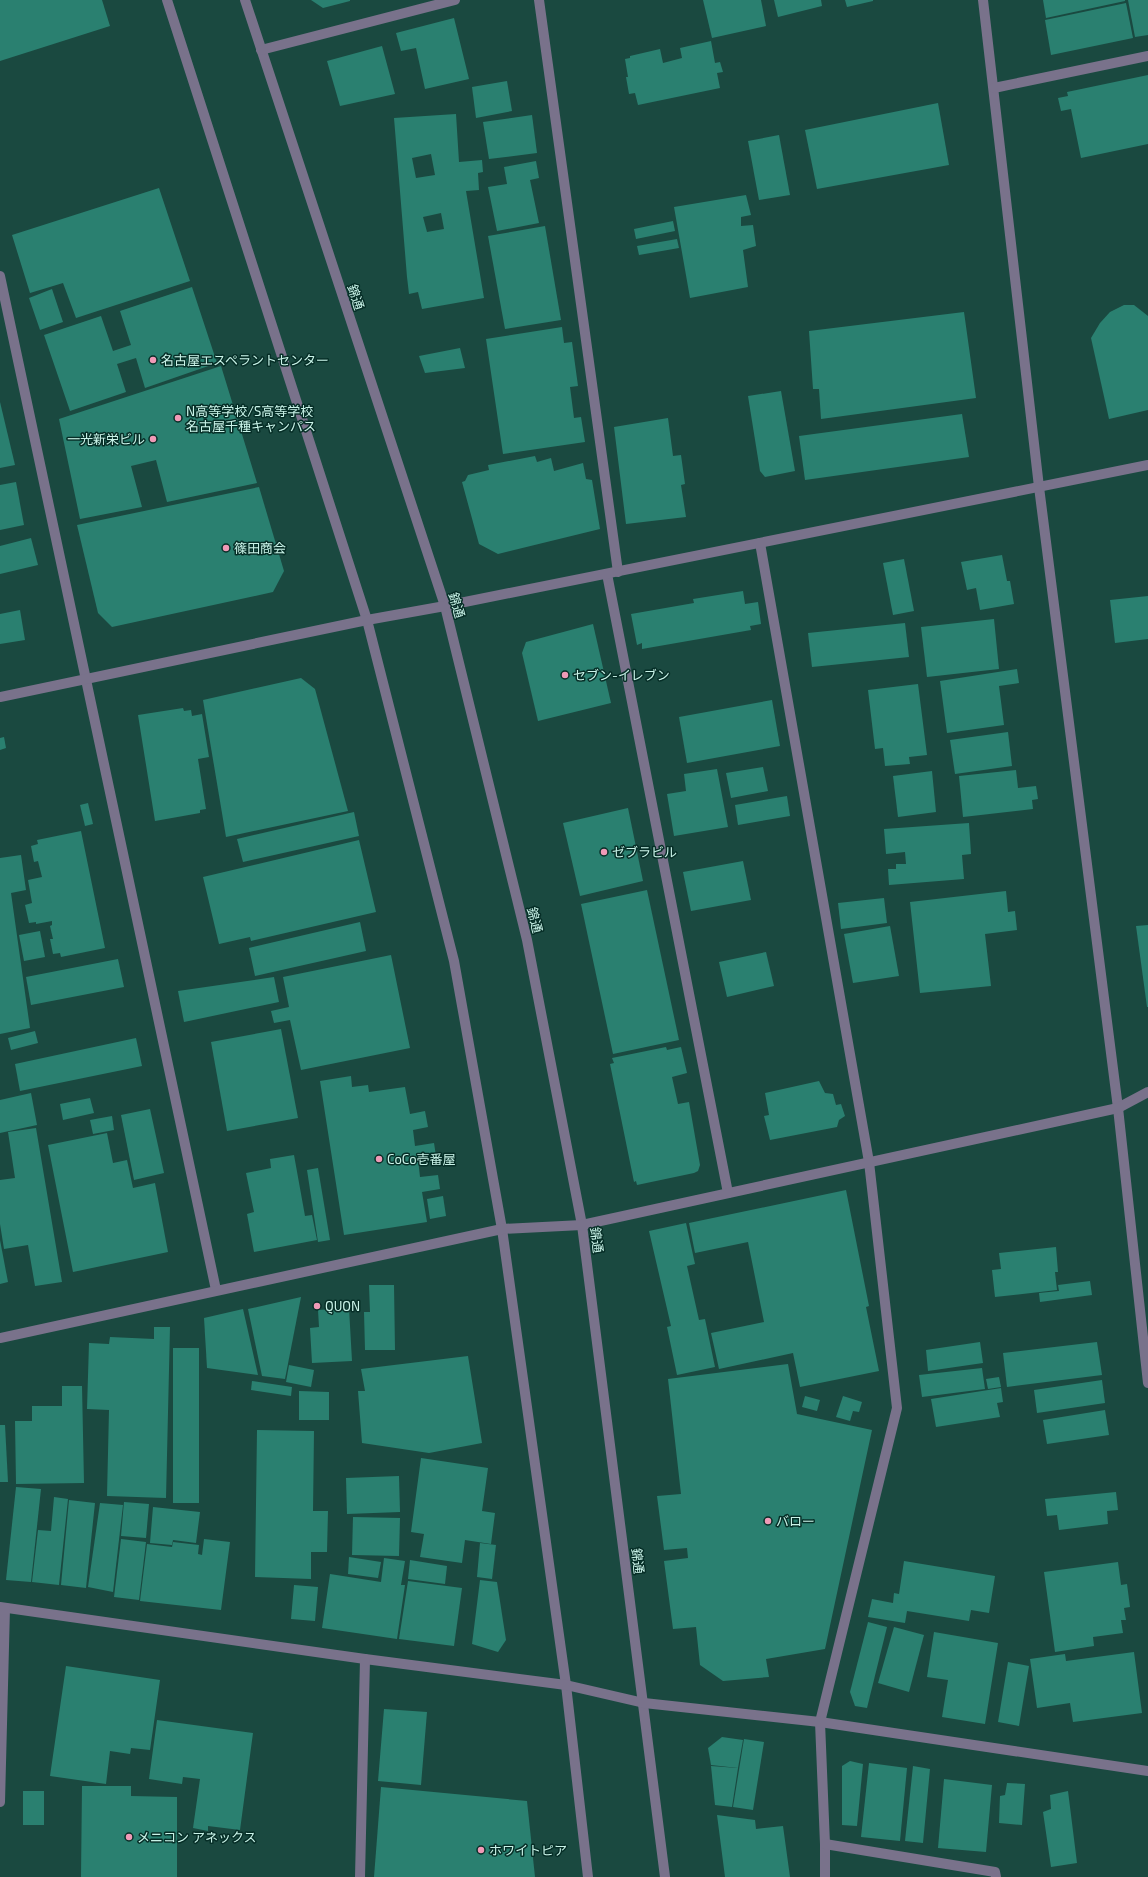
<svg xmlns="http://www.w3.org/2000/svg" width="1148" height="1877" font-family="'Exo 2','Noto Sans JP',sans-serif">
  <style>
    .building { fill: #2a8070; fill-rule: evenodd }
    .lines { fill: none; stroke-linecap: round; stroke-linejoin: round }
    .minor { stroke: #79728b; stroke-width: 10 }
    .poi-dot { fill: #f09ab7; stroke: #062e27; stroke-width: 1.5 }
    .labels { text-anchor: middle; dominant-baseline: central; stroke-width: 3; stroke-linejoin: round; paint-order: stroke }
    .street-label { font-size: 13px; fill: #caf4e9; stroke: #062e27 }
    .poi-label { font-size: 13px; fill: #caf4e9; stroke: #062e27; text-anchor: start }
  </style>
  <rect width="100%" height="100%" fill="#1a4940"/>
  <g class="building">
    <path d="M0,0H102L110,26L0,61Z"/>
    <path d="M311,0H350V1L323,8Z"/>
    <path d="M703,0H761L766,26L712,38Z"/>
    <path d="M774,0H821L822,6L778,17Z"/>
    <path d="M845,0H873V1L847,7Z"/>
    <path d="M1043,0H1125V1L1046,18Z"/>
    <path d="M1128,0H1148V35L1135,37Z"/>
    <path d="M1126,3L1133,38L1051,55L1045,20Z"/>
    <path d="M454,18L469,79L425,89L416,48L401,51L396,33Z"/>
    <path d="M711,41L715,63L720,62L723,72L717,73L720,88L638,105L635,93L629,94L626,77H628L625,59L630,58V56L660,49L663,63L682,58L680,48Z"/>
    <path d="M382,46L395,94L340,106L327,61Z"/>
    <path d="M1148,75V144L1081,158L1071,109L1061,111L1058,98L1068,96L1067,92Z"/>
    <path d="M507,81L512,111L476,118L472,87Z"/>
    <path d="M938,103L949,165L817,189L805,130Z"/>
    <path d="M456,114L459,162L482,160L483,172L478,173L479,190L466,191L484,298L422,309L418,292L409,294L407,277L394,118ZM431,154L435,175L416,178L412,158ZM441,213L444,229L427,232L423,217Z"/>
    <path d="M532,115L537,153L489,159L483,122Z"/>
    <path d="M779,135L790,195L759,200L748,141Z"/>
    <path d="M536,161L539,178L530,180L539,223L497,231L488,187L507,184L504,167Z"/>
    <path d="M159,188L190,281L76,318L63,283L30,293L12,235Z"/>
    <path d="M746,195L751,215L741,217V226L753,225L756,246L743,250L748,287L690,298L674,207Z"/>
    <path d="M673,221L675,231L636,239L634,229Z"/>
    <path d="M545,226L561,320L505,329L488,236Z"/>
    <path d="M677,239L679,248L639,255L637,246Z"/>
    <path d="M192,287L217,363L145,388L136,358L117,364L126,392L70,411L44,335L101,316L113,351L131,345L120,311Z"/>
    <path d="M52,289L63,322L40,330L29,298Z"/>
    <path d="M1124,305H1134L1148,316V410L1109,419L1091,338L1100,323L1110,312Z"/>
    <path d="M964,312L976,398L821,419L819,389H813L809,331Z"/>
    <path d="M562,327L564,343L572,342L578,386L570,387L574,418L581,417L585,442L503,454L486,339Z"/>
    <path d="M460,348L465,368L425,373L419,356Z"/>
    <path d="M221,366L257,483L167,502L156,460L131,466L142,507L80,519L59,419Z"/>
    <path d="M781,391L795,471L765,477L760,471L748,396Z"/>
    <path d="M0,402L15,465L0,468Z"/>
    <path d="M962,414L969,457L805,480L799,436Z"/>
    <path d="M668,418L673,456L681,455L685,484L681,485L686,517L626,524L614,427Z"/>
    <path d="M535,456L537,462L551,458L554,471L583,463L586,479L592,480L600,529L498,554L479,544L462,482L465,481L468,475L489,470L488,465Z"/>
    <path d="M16,482L24,525L0,530V485Z"/>
    <path d="M259,487L284,571L273,592L112,627L98,613L77,525Z"/>
    <path d="M31,538L38,565L0,574V546Z"/>
    <path d="M1002,555L1007,581H1010L1014,604L980,610L976,588L967,590L961,562Z"/>
    <path d="M904,559L914,611L893,615L883,563Z"/>
    <path d="M743,591L745,604L758,602L761,624L750,626L751,630L642,649V643L637,645L631,614L694,603L693,599Z"/>
    <path d="M1148,596V639L1115,643L1110,600Z"/>
    <path d="M20,610L25,640L0,644V614Z"/>
    <path d="M994,619L999,669L927,677L921,627Z"/>
    <path d="M905,623L909,657L812,667L808,633Z"/>
    <path d="M593,624L611,703L538,721L522,653L526,642Z"/>
    <path d="M1017,669L1019,683L999,686L1004,725L947,733L940,681Z"/>
    <path d="M301,678L315,689L348,811L226,837L203,700Z"/>
    <path d="M918,684L927,755L909,757L910,764L885,766L883,748L875,749L868,690Z"/>
    <path d="M772,700L780,746L687,763L679,717Z"/>
    <path d="M183,708L184,711L191,710L192,716L202,714L209,757L198,759L206,809L200,810V813L155,821L138,715Z"/>
    <path d="M1008,732L1012,766L955,774L950,740Z"/>
    <path d="M4,737L6,748L0,750V738Z"/>
    <path d="M763,767L768,791L731,798L726,773Z"/>
    <path d="M717,769L728,827L674,836L667,794L686,791L684,774Z"/>
    <path d="M1016,770L1018,788L1036,786L1038,799L1032,800L1033,809L963,817L959,776Z"/>
    <path d="M932,771L936,812L898,817L893,776Z"/>
    <path d="M787,796L790,816L738,825L735,805Z"/>
    <path d="M88,803L93,824L85,826L80,805Z"/>
    <path d="M628,808L643,881L580,896L563,823Z"/>
    <path d="M354,812L359,836L243,862L237,839Z"/>
    <path d="M969,823L971,854L962,855L964,879L889,885L888,869H896V864H906L905,852L886,854L884,829Z"/>
    <path d="M81,831L105,948L61,957L60,953L53,954L50,939H53L50,926L52,925V921L36,924V922L29,923L25,905L32,903L28,880L42,877L38,861L34,862L31,846L38,844L37,840Z"/>
    <path d="M359,840L376,912L251,941L250,937L219,944L203,877Z"/>
    <path d="M21,855L26,890L11,893L30,1028L0,1034V858Z"/>
    <path d="M743,861L751,900L691,911L683,872Z"/>
    <path d="M647,890L679,1040L613,1054L581,904Z"/>
    <path d="M1006,891L1008,912L1015,911L1017,930L985,934L991,986L920,993L910,902Z"/>
    <path d="M884,898L887,923L841,929L838,903Z"/>
    <path d="M360,922L366,951L255,976L249,948Z"/>
    <path d="M1148,925V1007H1147L1136,926Z"/>
    <path d="M890,926L899,976L853,983L844,934Z"/>
    <path d="M40,931L45,957L24,961L19,935Z"/>
    <path d="M766,952L774,986L727,997L719,962Z"/>
    <path d="M391,955L410,1048L301,1070L290,1020L274,1023L271,1011L289,1007L283,977Z"/>
    <path d="M118,959L124,987L31,1005L26,977Z"/>
    <path d="M274,977L279,1002L184,1022L178,991Z"/>
    <path d="M281,1029L298,1118L227,1131L211,1042Z"/>
    <path d="M35,1031L38,1043L11,1050L8,1038Z"/>
    <path d="M136,1038L142,1066L20,1091L15,1064Z"/>
    <path d="M666,1047L667,1050L681,1047L687,1073L672,1077L678,1104L689,1102L700,1165L698,1171L694,1173L637,1185L636,1181L634,1182L610,1064L614,1063L612,1058Z"/>
    <path d="M351,1076L352,1087L368,1085L369,1092L405,1087L410,1114L425,1111L428,1127L413,1130L415,1146L434,1143L436,1156L418,1159L420,1177L438,1175L440,1189L422,1192L427,1222L344,1235L320,1081Z"/>
    <path d="M819,1081L825,1093L833,1094L836,1105L841,1104L845,1116L839,1120L837,1127L770,1140L764,1116L769,1115L765,1093Z"/>
    <path d="M31,1093L37,1125L0,1133V1100Z"/>
    <path d="M90,1098L94,1113L63,1120L60,1104Z"/>
    <path d="M150,1109L164,1173L134,1180L121,1115Z"/>
    <path d="M112,1116L114,1130L93,1134L90,1120Z"/>
    <path d="M36,1128L62,1282L35,1286L28,1245L4,1249L0,1224V1180L15,1178L8,1132Z"/>
    <path d="M107,1133L113,1163L127,1160L133,1188L155,1183L168,1252L73,1272L48,1145Z"/>
    <path d="M294,1155L305,1216L312,1215L317,1240L254,1252L247,1214L254,1212L246,1173L271,1168L270,1159Z"/>
    <path d="M318,1168L330,1240L318,1242L307,1170Z"/>
    <path d="M846,1190L869,1306L866,1307L879,1371L800,1387L793,1353L719,1369L711,1333L764,1322L748,1242L695,1253L689,1223Z"/>
    <path d="M443,1196L446,1216L430,1219L427,1199Z"/>
    <path d="M686,1223L695,1264L687,1266L699,1320L705,1319L715,1367L677,1375L667,1327L671,1326L649,1231Z"/>
    <path d="M0,1240L8,1282L0,1284Z"/>
    <path d="M1056,1247L1058,1272H1055L1057,1290L995,1297L992,1270L1001,1269L999,1253Z"/>
    <path d="M1090,1281L1092,1295L1040,1302L1039,1293L1059,1291L1058,1285Z"/>
    <path d="M369,1285H394L395,1350H365L364,1312H370Z"/>
    <path d="M301,1297L285,1379L262,1376L248,1309Z"/>
    <path d="M349,1308L352,1361L312,1363L310,1328L319,1327L318,1310Z"/>
    <path d="M243,1309L258,1375L207,1368L204,1318Z"/>
    <path d="M154,1327H170L166,1498L107,1496L109,1410L87,1409L89,1343L109,1344L110,1337L154,1339Z"/>
    <path d="M980,1342L983,1363L928,1371L926,1350Z"/>
    <path d="M1097,1342L1102,1375L1007,1387L1003,1353Z"/>
    <rect x="173" y="1348" width="26" height="155"/>
    <path d="M468,1356L482,1443L429,1453L362,1443L358,1391H365L361,1369Z"/>
    <path d="M788,1364L797,1414L872,1430L825,1649L766,1659L769,1677L723,1681L700,1665L696,1627L673,1629L664,1561L688,1558L687,1548L664,1550L657,1496L681,1494L668,1379Z"/>
    <path d="M289,1365L314,1370L311,1387L286,1382Z"/>
    <path d="M982,1368L985,1389L922,1397L919,1375Z"/>
    <path d="M999,1377L1001,1387L988,1389L986,1379Z"/>
    <path d="M1102,1380L1105,1403L1037,1413L1034,1390Z"/>
    <path d="M252,1381L292,1387L291,1396L251,1390Z"/>
    <path d="M62,1386H82L84,1483L16,1484L15,1421H32V1406H62Z"/>
    <path d="M1001,1388L1003,1402L997,1403L1000,1417L936,1427L931,1399Z"/>
    <path d="M299,1391L329,1392V1420H299Z"/>
    <path d="M805,1396L820,1400L817,1411L802,1407Z"/>
    <path d="M843,1396L862,1402L859,1412L853,1411L850,1421L836,1417Z"/>
    <path d="M1105,1410L1109,1435L1047,1444L1043,1420Z"/>
    <path d="M0,1425H5L8,1482H0Z"/>
    <path d="M257,1430L314,1431L313,1511H328L327,1552H311V1579L255,1577Z"/>
    <path d="M421,1458L488,1468L482,1511L495,1513L491,1544L465,1540L462,1563L420,1557L424,1534L411,1532Z"/>
    <path d="M399,1476L400,1512L347,1514L346,1478Z"/>
    <path d="M16,1487L41,1489L31,1582L6,1580Z"/>
    <path d="M1116,1492L1118,1510L1107,1511L1108,1524L1059,1530L1057,1515L1047,1516L1045,1499Z"/>
    <path d="M54,1497L68,1499L59,1585L32,1582L38,1530L51,1531Z"/>
    <path d="M69,1500L95,1503L86,1588L61,1585Z"/>
    <path d="M124,1502L149,1504L146,1538L121,1536Z"/>
    <path d="M100,1503L123,1505L113,1592L88,1587Z"/>
    <path d="M153,1507L200,1512L196,1543L173,1540L172,1545L150,1543Z"/>
    <path d="M353,1517L400,1518L399,1556L352,1555Z"/>
    <path d="M121,1539L146,1542L139,1600L114,1597Z"/>
    <path d="M204,1539L230,1542L221,1610L140,1601L147,1544L172,1547L173,1542L199,1545L198,1554L202,1555Z"/>
    <path d="M480,1543L496,1545L492,1579L477,1577Z"/>
    <path d="M349,1557L381,1562L378,1578L348,1574Z"/>
    <path d="M384,1558L405,1561L401,1585H405L397,1639L322,1628L330,1574L381,1582Z"/>
    <path d="M410,1560L447,1566L445,1584L408,1579Z"/>
    <path d="M904,1561L995,1576L989,1613L971,1610L969,1621L907,1611L905,1623L868,1617L872,1599L893,1603L894,1593L899,1594Z"/>
    <path d="M1118,1562L1121,1585L1127,1584L1130,1607L1124,1608L1126,1620H1121L1123,1633L1093,1637L1094,1646L1055,1652L1044,1572Z"/>
    <path d="M480,1580L497,1582L506,1640L498,1652L472,1644Z"/>
    <path d="M408,1581L462,1588L454,1646L399,1639Z"/>
    <path d="M294,1585L318,1587L315,1621L291,1619Z"/>
    <path d="M868,1622L887,1627L867,1708L855,1706L850,1692Z"/>
    <path d="M894,1627L924,1635L909,1692L878,1683Z"/>
    <path d="M934,1632L998,1643L985,1724L942,1717L948,1680L927,1677Z"/>
    <path d="M1134,1652L1142,1713L1073,1722L1070,1703L1037,1708L1030,1659L1065,1654L1066,1661Z"/>
    <path d="M1008,1662L1029,1666L1019,1726L998,1722Z"/>
    <path d="M66,1666L160,1680L150,1750L131,1748L130,1754L110,1751L106,1784L50,1776Z"/>
    <path d="M384,1709L427,1712L421,1785L378,1781Z"/>
    <path d="M157,1720L253,1733L240,1830L208,1826V1831L193,1828L200,1779L183,1777L182,1784L149,1779Z"/>
    <path d="M722,1737L743,1740L738,1768L711,1765L708,1748Z"/>
    <path d="M744,1739L764,1742L753,1810L733,1807Z"/>
    <path d="M850,1761L863,1764L857,1826L842,1825V1766Z"/>
    <path d="M869,1763L907,1768L900,1841L861,1837Z"/>
    <path d="M711,1766L738,1768L732,1807L715,1805Z"/>
    <path d="M913,1766L930,1769L923,1843L905,1841Z"/>
    <path d="M944,1779L992,1785L986,1852L938,1848Z"/>
    <path d="M1007,1783L1025,1784L1022,1825L999,1823L1000,1796L1005,1795Z"/>
    <path d="M82,1786H131V1796L177,1797V1877H81Z"/>
    <path d="M381,1787L527,1801L535,1877H374Z"/>
    <rect x="23" y="1791" width="21" height="34"/>
    <path d="M1068,1791L1077,1863L1051,1867L1043,1812L1051,1809L1050,1795Z"/>
    <path d="M717,1815L755,1820L756,1829L783,1826L790,1877H725Z"/>
  </g>
  <g class="lines">
    <g class="minor">
      <path d="M167,0L367,620L454,961L502,1229L566,1685L588,1877"/>
      <path d="M245,0L445,606L527,940L582,1225L665,1877"/>
      <path d="M539,0L618,572"/>
      <path d="M983,0L1039,487L1118,1108L1148,1383"/>
      <path d="M261,50L455,0"/>
      <path d="M994,88L1148,56"/>
      <path d="M0,276L216,1290"/>
      <path d="M760,543L869,1162L897,1408L820,1722L825,1844V1877"/>
      <path d="M607,574L728,1193"/>
      <path d="M0,697L367,620L445,606L1148,465"/>
      <path d="M0,1338L502,1229L582,1225L1118,1108L1148,1092"/>
      <path d="M0,1607L365,1659L566,1685L644,1703L820,1722L1148,1771"/>
      <path d="M0,1802L5,1608"/>
      <path d="M825,1844L995,1872L996,1877"/>
      <path d="M360,1877L365,1659"/>
    </g>
  </g>
  <g class="poi-dot">
    <circle cx="153" cy="360" r="4"/>
    <circle cx="178" cy="418" r="4"/>
    <circle cx="153" cy="439" r="4"/>
    <circle cx="226" cy="548" r="4"/>
    <circle cx="565" cy="675" r="4"/>
    <circle cx="604" cy="852" r="4"/>
    <circle cx="379" cy="1159" r="4"/>
    <circle cx="317" cy="1306" r="4"/>
    <circle cx="768" cy="1521" r="4"/>
    <circle cx="129" cy="1837" r="4"/>
    <circle cx="481" cy="1850" r="4"/>
  </g>
  <g class="labels">
    <g class="street-label">
      <text transform="translate(356 297) rotate(72)">錦通</text>
      <text transform="translate(457 605) rotate(74)">錦通</text>
      <text transform="translate(535 920) rotate(76)">錦通</text>
      <text transform="translate(597 1240) rotate(82)">錦通</text>
      <text transform="translate(638 1561) rotate(83)">錦通</text>
    </g>
    <g class="poi-label">
      <text x="161" y="360">名古屋エスペラントセンター</text>
      <text x="186" y="411">N高等学校/S高等学校<tspan x="186" dy="15">名古屋千種キャンパス</tspan></text>
      <text x="145" y="439" text-anchor="end">一光新栄ビル</text>
      <text x="234" y="548">篠田商会</text>
      <text x="573" y="675">セブン-イレブン</text>
      <text x="612" y="852">ゼブラビル</text>
      <text x="387" y="1159">CoCo壱番屋</text>
      <text x="325" y="1306">QUON</text>
      <text x="776" y="1521">バロー</text>
      <text x="137" y="1837">メニコン アネックス</text>
      <text x="489" y="1850">ホワイトピア</text>
    </g>
  </g>
</svg>
